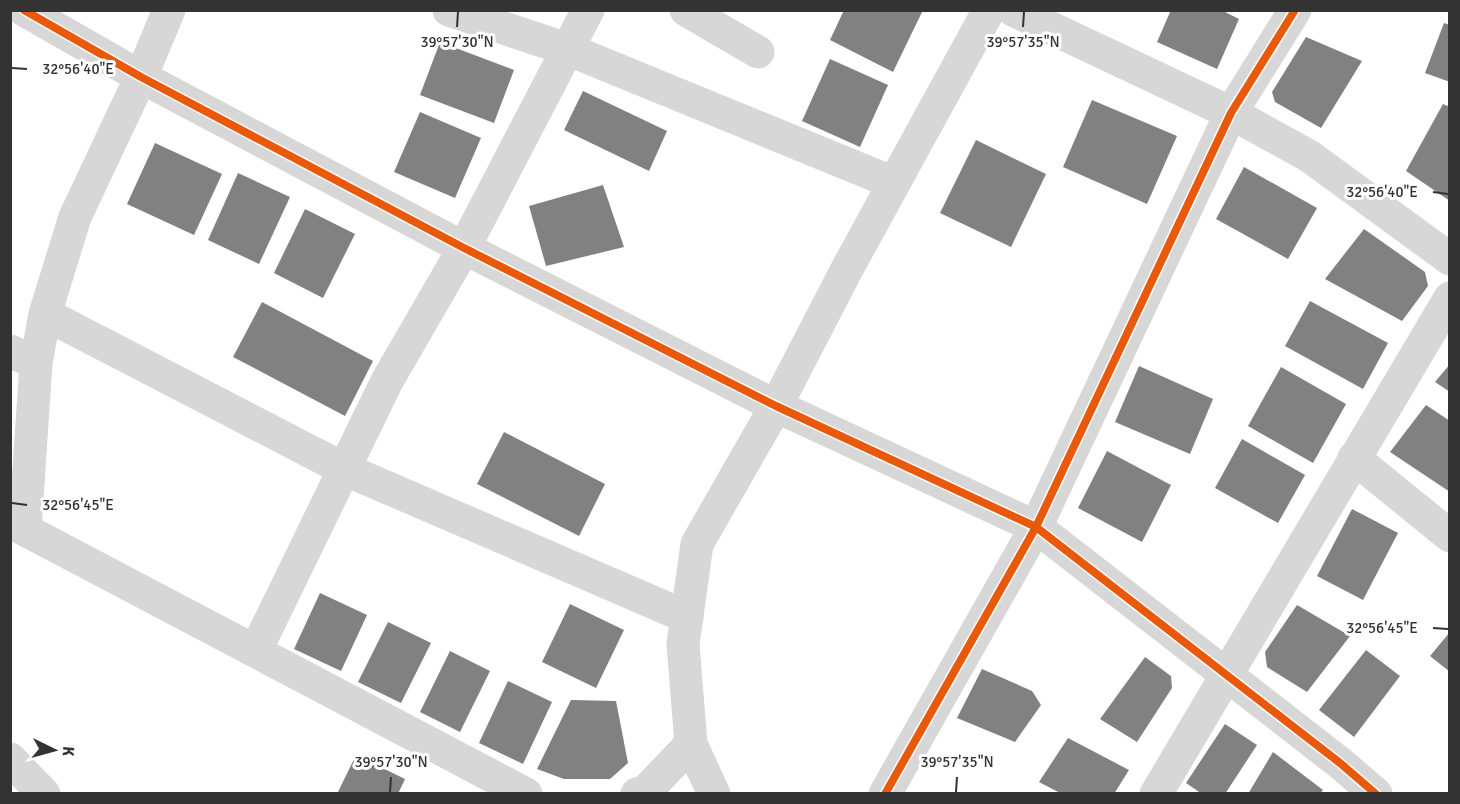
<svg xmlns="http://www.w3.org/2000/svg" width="1460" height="804" font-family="Signika,sans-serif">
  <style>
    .building { fill: #818181 }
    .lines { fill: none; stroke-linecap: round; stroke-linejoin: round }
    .minor { stroke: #d7d7d7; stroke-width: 33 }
    .cycleway-casing { stroke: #fff; stroke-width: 11 }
    .cycleway { stroke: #e8590c; stroke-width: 8 }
    .ticks { fill: none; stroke: #333; stroke-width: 2 }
    .ticks-label { font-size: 15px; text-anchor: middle; fill: #333; stroke: #fff; stroke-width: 6; stroke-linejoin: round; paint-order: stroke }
  </style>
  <rect width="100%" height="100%" fill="#fff"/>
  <g class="building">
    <path d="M844,10H923L893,72L830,40Z"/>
    <path d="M1171,10H1221L1239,19L1217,69L1157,42Z"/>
    <path d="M1444,23L1450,25V82L1425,73Z"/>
    <path d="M1306,37L1362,61L1321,128L1275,102L1272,92Z"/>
    <path d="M440,42L514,70L494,123L420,95Z"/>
    <path d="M830,59L888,85L860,147L802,121Z"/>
    <path d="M583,91L667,131L649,171L564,130Z"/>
    <path d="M1092,100L1177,136L1147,204L1063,167Z"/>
    <path d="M1443,104L1450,107V201L1406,171Z"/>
    <path d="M420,112L481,138L455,198L394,172Z"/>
    <path d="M976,140L1046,174L1011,247L940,213Z"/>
    <path d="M155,143L222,174L194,235L127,204Z"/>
    <path d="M1244,167L1317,208L1288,259L1216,219Z"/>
    <path d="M238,173L290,197L259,264L208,240Z"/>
    <path d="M603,185L624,247L546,266L529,206Z"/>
    <path d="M305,209L355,234L323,298L274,273Z"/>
    <path d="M1364,229L1425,272L1428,286L1402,321L1325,279Z"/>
    <path d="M1310,301L1388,343L1363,389L1285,346Z"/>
    <path d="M262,302L373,361L345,416L233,357Z"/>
    <path d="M1450,364V392L1435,382Z"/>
    <path d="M1139,366L1213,399L1190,454L1115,422Z"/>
    <path d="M1281,367L1346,404L1313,463L1248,426Z"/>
    <path d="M1426,405L1450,421V492L1390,452Z"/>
    <path d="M504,432L605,484L579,536L477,484Z"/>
    <path d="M1242,439L1305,475L1278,523L1215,488Z"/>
    <path d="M1107,451L1171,485L1142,542L1078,508Z"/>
    <path d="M1352,509L1398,533L1363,600L1317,576Z"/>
    <path d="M320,593L367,615L341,671L294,649Z"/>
    <path d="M570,604L624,630L596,688L542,662Z"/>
    <path d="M1297,605L1350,636L1307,692L1267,667L1265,652Z"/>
    <path d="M388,622L431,643L401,703L358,682Z"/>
    <path d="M1450,632V672L1430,656Z"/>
    <path d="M1366,650L1400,676L1354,737L1319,710Z"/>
    <path d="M450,651L490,671L460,732L420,712Z"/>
    <path d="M1145,657L1171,676L1172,688L1137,742L1100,719Z"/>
    <path d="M982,669L1032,691L1041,705L1015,742L957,718Z"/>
    <path d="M508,681L552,702L523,764L479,743Z"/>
    <path d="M571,700L616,701L628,763L610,779H564L537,769Z"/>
    <path d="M1225,724L1257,745L1225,794H1202L1186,783Z"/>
    <path d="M1068,738L1129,770L1114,794H1062L1039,782Z"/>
    <path d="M1273,752L1323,790L1320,794H1248Z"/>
    <path d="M356,755L405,779L398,794H337Z"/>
  </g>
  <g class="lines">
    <g class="minor">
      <path d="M24,10L141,77L464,248L776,406L1036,527L1340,763L1376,794"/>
      <path d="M449,10L567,49L894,183"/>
      <path d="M686,10L758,52"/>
      <path d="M1013,10L1231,113L1309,156L1450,259"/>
      <path d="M45,314L344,469L687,617"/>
      <path d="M10,351L36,363"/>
      <path d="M1354,458L1450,536"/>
      <path d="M10,522L526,794"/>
      <path d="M25,529L36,363L45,314L75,217L141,77L169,10"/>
      <path d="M256,650L387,381L464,248L588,10"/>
      <path d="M10,759L44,794"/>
      <path d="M637,794L646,791L691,744"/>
      <path d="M714,794L691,744L683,644L697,544L776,406L847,269L989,10"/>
      <path d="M885,794L1036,527L1231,113L1295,10"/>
      <path d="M1156,794L1450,298"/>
    </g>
    <g class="cycleway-casing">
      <g id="cycleway">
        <path d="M24,10L141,77L464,248L776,406L1036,527L1340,763L1376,794"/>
        <path d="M885,794L1036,527L1231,113L1295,10"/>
      </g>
    </g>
    <use href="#cycleway" class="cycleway"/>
  </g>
  <path class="ticks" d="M457,27L458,12M1023,27L1024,12M12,68L27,69M1433,192L1448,194M12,503L27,505M1433,628L1448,629M390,792L391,777M956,792L957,777"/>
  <g class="ticks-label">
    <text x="457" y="47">39°57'30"N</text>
    <text x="1023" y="47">39°57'35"N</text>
    <text x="78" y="74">32°56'40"E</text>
    <text x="1382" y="197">32°56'40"E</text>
    <text x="78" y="510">32°56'45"E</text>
    <text x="1382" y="633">32°56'45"E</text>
    <text x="391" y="767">39°57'30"N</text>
    <text x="957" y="767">39°57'35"N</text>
  </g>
  <rect width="1460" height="804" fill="none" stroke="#333333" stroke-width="24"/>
  <g transform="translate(54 750) rotate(95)" stroke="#ffffff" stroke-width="4.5" paint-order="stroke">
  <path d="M0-4.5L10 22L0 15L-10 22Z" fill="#333333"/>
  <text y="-9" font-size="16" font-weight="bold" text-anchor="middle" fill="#333333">K</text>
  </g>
</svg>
